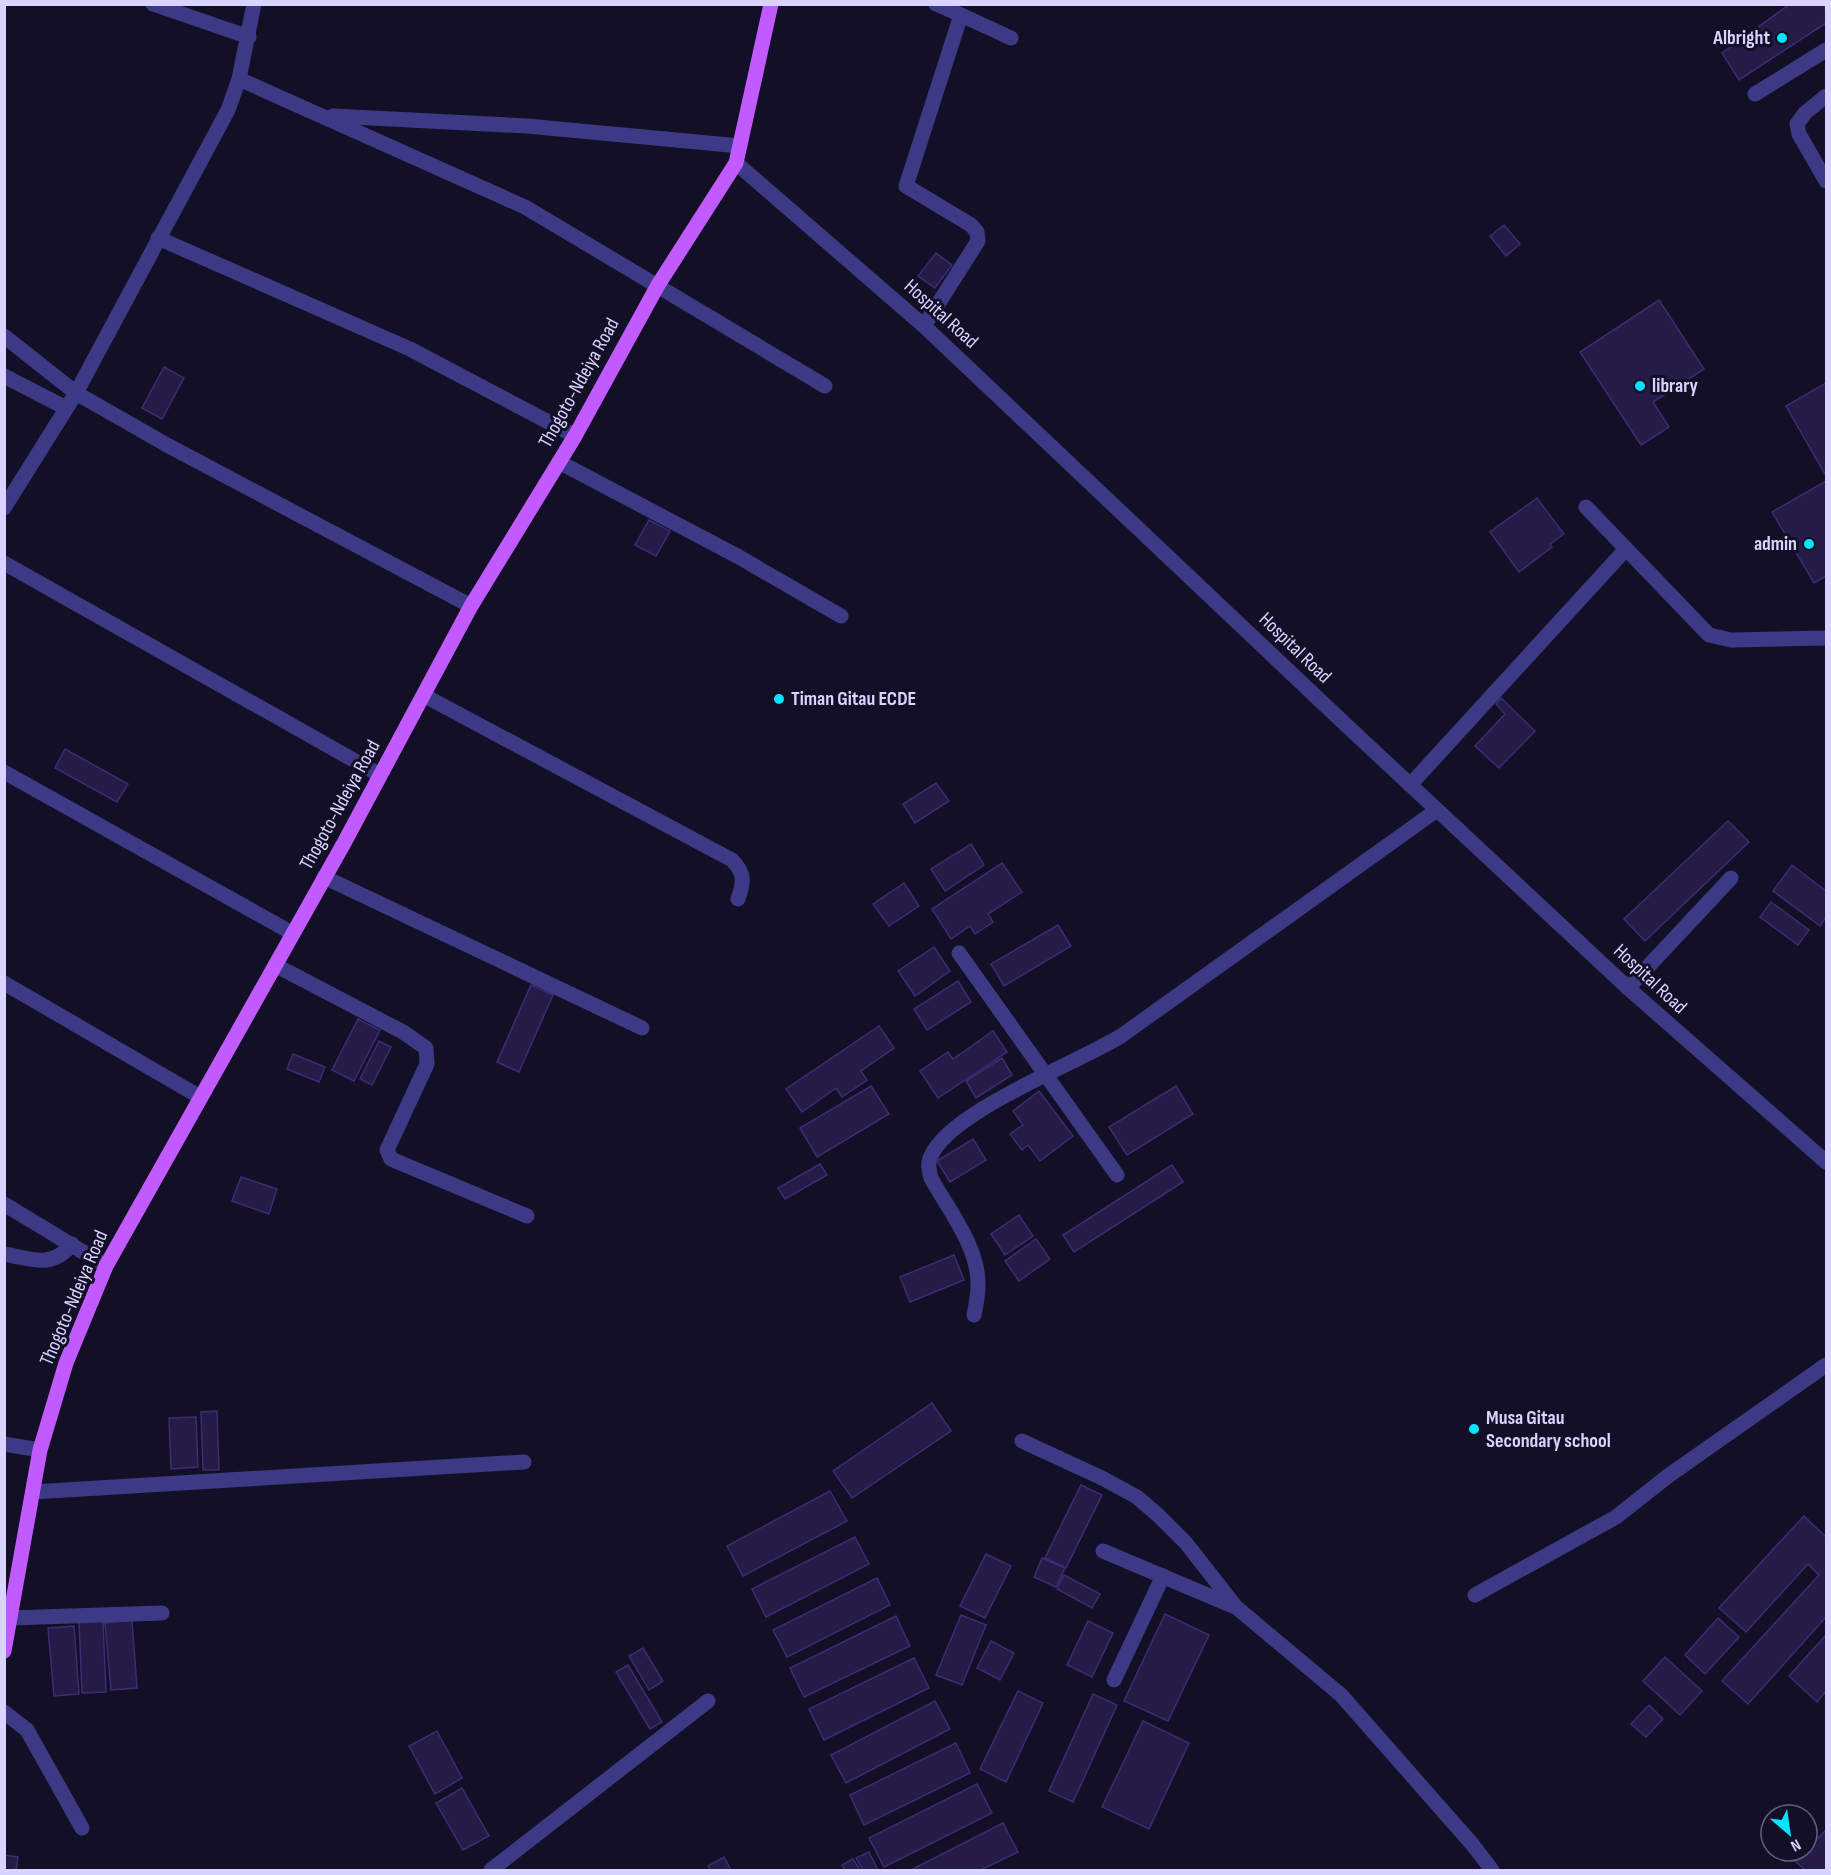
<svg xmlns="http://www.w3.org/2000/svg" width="1831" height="1875" font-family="'Sofia Sans Condensed',sans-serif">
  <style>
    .building { fill: #241b47; stroke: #3b2d73; stroke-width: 1.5 }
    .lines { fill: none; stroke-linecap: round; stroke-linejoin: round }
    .minor { stroke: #3d3a85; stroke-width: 15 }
    .major { stroke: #c25bff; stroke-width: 15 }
    .poi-dot { fill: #00e5ff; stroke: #130f26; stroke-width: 2 }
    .labels { text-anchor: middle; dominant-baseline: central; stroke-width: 6; stroke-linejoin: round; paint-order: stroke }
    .poi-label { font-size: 20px; font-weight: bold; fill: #d9d4ff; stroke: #130f26; text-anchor: start }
    .street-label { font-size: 20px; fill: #d9d4ff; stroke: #130f26 }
  </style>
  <rect width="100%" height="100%" fill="#130f26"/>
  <g class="building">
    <path d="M1790,4H1825L1826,23L1739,80L1722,53Z"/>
    <path d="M1504,225L1520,244L1506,256L1490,236Z"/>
    <path d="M936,253L952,265L935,288L918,276Z"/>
    <path d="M1659,300L1704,369L1653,402L1669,427L1641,445L1580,352Z"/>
    <path d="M164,367L184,378L162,419L142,408Z"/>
    <path d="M1826,383V476L1786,406Z"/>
    <path d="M1826,481V576L1814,583L1772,512Z"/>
    <path d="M1537,498L1564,534L1550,544L1552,547L1519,572L1490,532Z"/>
    <path d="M649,520L670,531L656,556L635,545Z"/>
    <path d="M1501,698L1535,731L1499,768L1475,746L1505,714L1496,704Z"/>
    <path d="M65,749L128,784L117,802L55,768Z"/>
    <path d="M936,783L949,801L915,823L903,804Z"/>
    <path d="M1728,821L1749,842L1645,941L1624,919Z"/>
    <path d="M971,844L984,865L945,891L931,869Z"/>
    <path d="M1002,863L1022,892L988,914L993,922L975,934L970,926L951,939L932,909Z"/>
    <path d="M1792,865L1826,891V917L1820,926L1773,891Z"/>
    <path d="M904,883L919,906L889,926L873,904Z"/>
    <path d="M1771,902L1809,930L1798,945L1760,917Z"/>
    <path d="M1058,925L1071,946L1004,986L991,964Z"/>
    <path d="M934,947L950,971L915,996L898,971Z"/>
    <path d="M958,981L971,1002L927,1030L914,1009Z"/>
    <path d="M531,985L553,995L519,1072L497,1062Z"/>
    <path d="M358,1019L380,1030L354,1081L332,1070Z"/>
    <path d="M879,1026L894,1048L861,1071L867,1080L842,1097L836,1088L802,1112L786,1089Z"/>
    <path d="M993,1031L1007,1052L938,1098L920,1071L948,1052L953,1059Z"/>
    <path d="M379,1041L391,1047L372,1085L360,1079Z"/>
    <path d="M293,1054L325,1067L319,1082L287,1069Z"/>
    <path d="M1002,1058L1012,1075L976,1098L966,1081Z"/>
    <path d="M871,1086L889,1114L817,1157L800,1128Z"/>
    <path d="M1176,1086L1193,1114L1127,1155L1109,1127Z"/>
    <path d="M1039,1091L1073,1136L1040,1161L1028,1145L1022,1150L1010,1134L1023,1125L1013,1111Z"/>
    <path d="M973,1139L986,1160L950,1182L937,1161Z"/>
    <path d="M820,1164L827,1175L785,1199L778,1188Z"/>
    <path d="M1172,1165L1183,1182L1074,1252L1063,1235Z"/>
    <path d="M241,1177L277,1189L269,1214L232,1201Z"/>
    <path d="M1019,1215L1033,1236L1005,1255L991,1234Z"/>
    <path d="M1036,1239L1050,1259L1019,1281L1005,1261Z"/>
    <path d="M954,1255L964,1280L910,1302L900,1277Z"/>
    <path d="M932,1403L951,1431L852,1498L833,1471Z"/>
    <path d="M217,1411L219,1470H203L201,1412Z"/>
    <path d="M196,1417L198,1467L171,1469L169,1418Z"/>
    <path d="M1081,1485L1102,1495L1066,1568L1045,1558Z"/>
    <path d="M830,1491L847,1521L743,1576L727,1546Z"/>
    <path d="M1804,1516L1826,1537V1617L1748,1704L1722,1681L1819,1575L1808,1564L1746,1632L1719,1608Z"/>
    <path d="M855,1537L869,1564L766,1617L752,1589Z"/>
    <path d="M986,1554L1011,1566L985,1618L960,1606Z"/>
    <path d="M1042,1558L1065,1568L1056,1587L1034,1577Z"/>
    <path d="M1064,1575L1100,1594L1092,1608L1057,1589Z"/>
    <path d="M877,1578L890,1605L787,1657L773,1630Z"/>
    <path d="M1165,1614L1209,1635L1168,1721L1124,1701Z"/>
    <path d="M961,1615L986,1625L962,1685L936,1675Z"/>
    <path d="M896,1616L910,1646L804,1697L790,1668Z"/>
    <path d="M1718,1618L1739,1637L1705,1674L1685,1655Z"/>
    <path d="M132,1620L137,1688L111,1690L105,1623Z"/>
    <path d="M103,1621L106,1692L82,1693L79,1622Z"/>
    <path d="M1088,1621L1113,1633L1092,1677L1067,1665Z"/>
    <path d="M74,1626L79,1694L54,1696L48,1628Z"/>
    <path d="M1826,1635V1691L1817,1702L1789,1676Z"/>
    <path d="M991,1641L1014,1653L1000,1680L977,1668Z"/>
    <path d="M643,1648L663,1681L649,1690L629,1656Z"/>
    <path d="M1665,1657L1702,1691L1680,1715L1643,1681Z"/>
    <path d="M914,1658L929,1688L824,1740L809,1709Z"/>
    <path d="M628,1665L662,1722L650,1729L616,1672Z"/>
    <path d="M1018,1691L1043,1703L1006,1782L980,1769Z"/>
    <path d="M1093,1694L1117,1705L1073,1802L1049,1791Z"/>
    <path d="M935,1701L950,1729L846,1783L831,1755Z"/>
    <path d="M1649,1705L1663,1719L1646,1737L1631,1724Z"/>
    <path d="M1143,1721L1189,1743L1149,1829L1102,1807Z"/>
    <path d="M437,1731L462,1778L435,1794L409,1746Z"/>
    <path d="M956,1743L970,1773L864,1825L850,1795Z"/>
    <path d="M977,1784L992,1813L884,1867L869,1838Z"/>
    <path d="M462,1788L489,1836L463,1850L436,1803Z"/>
    <path d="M1003,1823L1018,1852L981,1870H911Z"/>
    <path d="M1826,1830V1870H1805L1795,1861Z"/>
    <path d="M869,1852L878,1870H863L856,1858Z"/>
    <path d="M4,1855L18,1857L16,1870H4Z"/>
    <path d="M724,1857L731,1870H710L708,1866Z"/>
    <path d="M853,1859L860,1870H845L842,1865Z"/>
  </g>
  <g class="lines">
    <g class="minor">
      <path d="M153,4L249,37"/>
      <path d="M961,15L1011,38"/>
      <path d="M239,79L525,207L825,386"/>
      <path d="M1755,94L1826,50"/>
      <path d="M1826,96L1805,113L1797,124L1799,134L1826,181"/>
      <path d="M333,116L527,126L740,146"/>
      <path d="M736,163L924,326L1345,724L1628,988L1826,1162"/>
      <path d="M158,238L410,349L575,436"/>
      <path d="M924,326L978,241L977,232L971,225L906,186L961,15L936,4"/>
      <path d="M4,336L76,393L167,445L471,606"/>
      <path d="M4,376L66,408"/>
      <path d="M559,462L739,557L841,616"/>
      <path d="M1586,507L1709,635L1731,640L1826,638"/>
      <path d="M4,508L76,393L228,110L239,79L254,4"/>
      <path d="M4,563L380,775"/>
      <path d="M425,696L732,860C745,873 744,882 738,899"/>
      <path d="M4,772L292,933"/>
      <path d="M1410,785L1626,549"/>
      <path d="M324,877L642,1028"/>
      <path d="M959,953L1117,1175"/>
      <path d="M275,965L403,1032L426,1048L427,1064L387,1150L391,1159L527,1216"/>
      <path d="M4,983L200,1097"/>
      <path d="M1628,988L1731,878"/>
      <path d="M4,1204L106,1266"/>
      <path d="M4,1254C32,1259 52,1269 72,1244"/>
      <path d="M974,1315C976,1305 978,1296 978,1286C979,1247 949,1211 931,1178C929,1171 927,1163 931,1156C951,1111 1077,1063 1121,1036L1437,810"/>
      <path d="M1022,1441L1102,1478L1137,1497L1159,1516L1186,1543L1236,1607L1341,1695L1472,1844L1492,1870"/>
      <path d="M4,1444L40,1450"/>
      <path d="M33,1492L524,1462"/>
      <path d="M1103,1551L1233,1606"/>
      <path d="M1475,1595L1616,1517L1668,1476L1826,1365"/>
      <path d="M10,1618L162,1613"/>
      <path d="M1114,1680L1163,1576"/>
      <path d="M4,1712L27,1730L82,1828"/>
      <path d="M491,1870L708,1701"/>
    </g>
    <path class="major" d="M4,1651L40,1450L66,1363L106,1266L344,843L471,606L575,436L658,285L736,163L771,4"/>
  </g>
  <g class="poi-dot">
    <circle cx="1782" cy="38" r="6"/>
    <circle cx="1640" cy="386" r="6"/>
    <circle cx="1809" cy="544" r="6"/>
    <circle cx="779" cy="699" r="6"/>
    <circle cx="1474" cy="1429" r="6"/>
  </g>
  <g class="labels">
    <g class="poi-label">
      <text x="1770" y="38" text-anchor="end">Albright</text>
      <text x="1652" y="386">library</text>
      <text x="1797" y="544" text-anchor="end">admin</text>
      <text x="791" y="699">Timan Gitau ECDE</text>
      <text x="1486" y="1418">Musa Gitau<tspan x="1486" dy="23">Secondary school</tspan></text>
    </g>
    <g class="street-label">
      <text transform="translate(941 314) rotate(42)">Hospital Road</text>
      <text transform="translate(579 383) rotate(-61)">Thogoto-Ndeiya Road</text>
      <text transform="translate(1295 648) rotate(44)">Hospital Road</text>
      <text transform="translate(340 805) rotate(-61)">Thogoto-Ndeiya Road</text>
      <text transform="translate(1650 979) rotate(43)">Hospital Road</text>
      <text transform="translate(74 1298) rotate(-67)">Thogoto-Ndeiya Road</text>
    </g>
  </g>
  <rect width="1831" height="1875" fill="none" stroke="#d9d4ff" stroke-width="12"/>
  <g transform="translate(1789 1833) rotate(151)"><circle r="28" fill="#130f26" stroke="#625e7d" stroke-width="1.5"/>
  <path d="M0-4.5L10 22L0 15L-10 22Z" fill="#00e5ff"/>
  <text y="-9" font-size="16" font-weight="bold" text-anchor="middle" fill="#d9d4ff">N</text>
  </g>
</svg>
